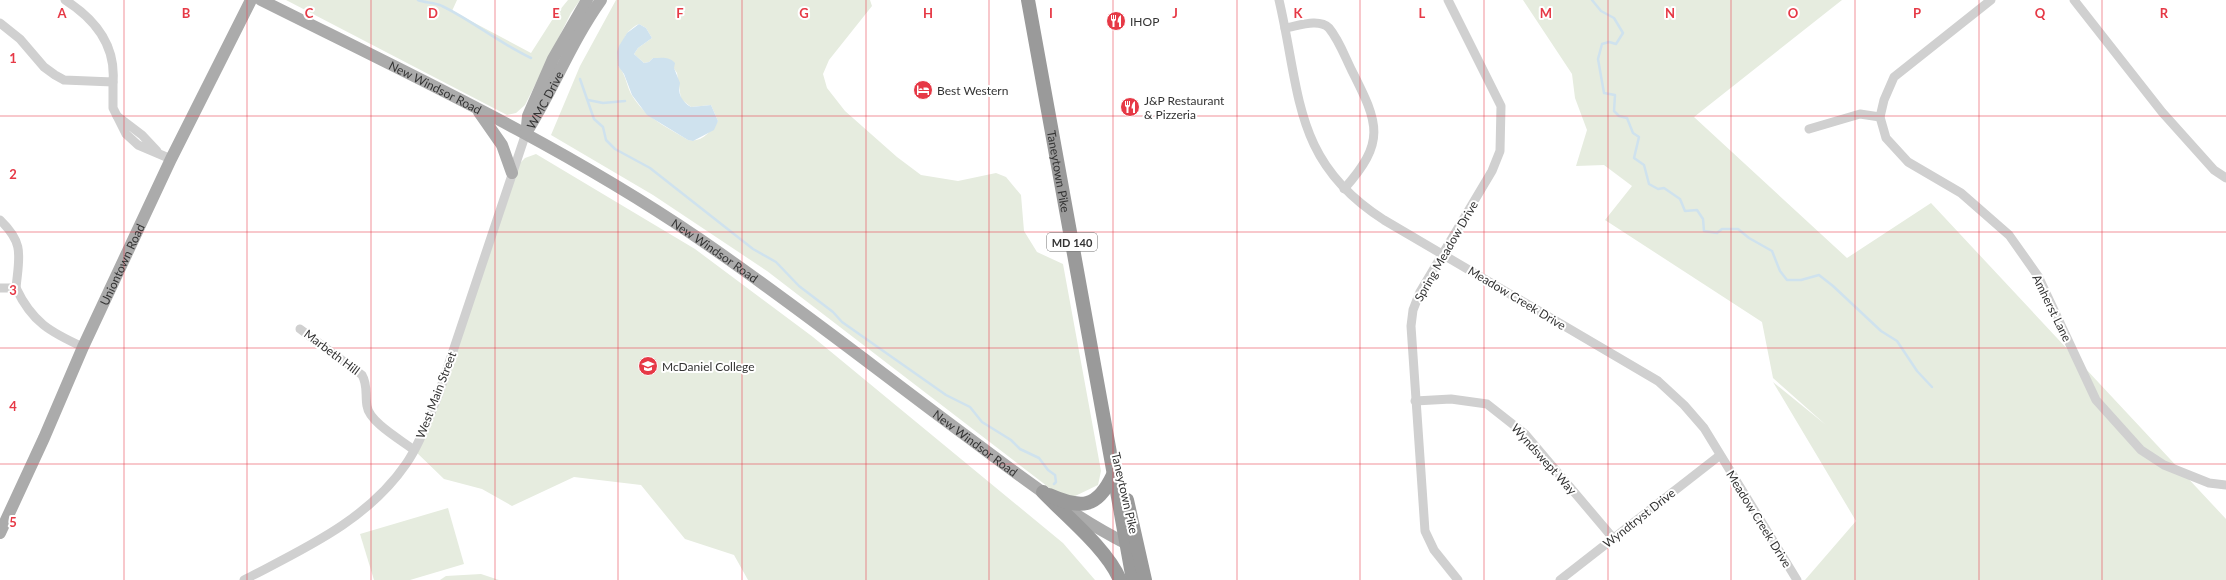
<svg xmlns="http://www.w3.org/2000/svg" width="2226" height="580" font-family="Lato,sans-serif">
  <style>
    .green { fill: #e6ecdf; fill-rule: evenodd }
    .water { fill: #cfe2ee }
    .lines { fill: none; stroke-linecap: round; stroke-linejoin: round }
    .stream { stroke: #cfe2ee; stroke-width: 2.5 }
    .minor { stroke: #d0d0d0; stroke-width: 9 }
    .major { stroke: #ababab; stroke-width: 12 }
    .highway { stroke: #9a9a9a; stroke-width: 14 }
    .grid { fill: none; stroke: #e63946; stroke-width: 1; stroke-opacity: 0.55 }
    .labels { text-anchor: middle; dominant-baseline: central; stroke-width: 4; stroke-linejoin: round; paint-order: stroke }
    .shield { fill: #fff; stroke: #707070; stroke-width: 1 }
    .shield-label { font-size: 11px; font-weight: bold; fill: #333 }
    .poi-label { font-size: 12px; fill: #333; stroke: #fff; text-anchor: start }
    .street-label { font-size: 12px; fill: #333; stroke: #fff }
    .grid-label { font-size: 13px; text-anchor: middle; font-weight: bold; fill: #e63946; stroke: #fff; stroke-width: 4; stroke-linejoin: round; paint-order: stroke }
  </style>
  <rect width="100%" height="100%" fill="#fff"/>
  <g class="green">
    <path d="M286,0H457L452,11L531,53L554,17L568,0H580L571,13L525,105L516,113L507,115Z"/>
    <path d="M616,0H870L872,6L829,60L823,74L827,88L845,111L897,157L921,175L958,181L996,173L1006,177L1021,195L1024,231L1037,252L1063,264L1101,471L1098,485L1071,498L1056,493L767,271L653,195L551,135L580,66ZM639,24L646,28L652,38L638,48L634,54L644,63L649,62L653,58L668,60L677,73L681,99L691,107L711,105L718,121C711,131 702,143 688,140C667,127 646,118 633,97C626,87 627,75 618,66C621,49 621,32 639,24Z"/>
    <path d="M1523,0H1842L1694,117L1847,258L1931,203L2226,519V580H1805L1856,521L1773,382L1826,425L1773,378L1762,322L1605,220L1632,186L1604,165L1576,166L1587,130L1575,98L1572,74Z"/>
    <path d="M536,154L695,249L813,337L1063,543L1095,580H748L734,555L685,539L641,485L574,477L512,506L482,489L444,479L414,450L518,165L525,158Z"/>
    <path d="M448,508L464,564L410,580H374L360,534Z"/>
    <path d="M481,574L499,580H440L446,576Z"/>
  </g>
  <path class="water" d="M639,24L646,28L652,38L638,48L634,54L644,63L649,62L653,58C661,58 669,56 675,63L674,68L680,83C677,93 682,102 691,107L711,105L718,121L714,130L693,141L688,140L647,115L632,95L624,74L618,66L617,52L619,46L627,33Z"/>
  <g class="lines">
    <g class="stream">
      <path d="M418,0C425,3 435,2 442,6C473,21 499,43 531,58"/>
      <path d="M1592,0L1601,11L1614,18L1623,33L1616,44L1609,42L1602,44L1598,59L1604,93L1615,95L1614,111L1619,116L1627,118L1633,133L1639,137L1634,158L1644,165L1649,184L1658,189L1664,188L1680,199L1685,211L1697,210L1703,219L1704,231L1717,233L1722,229H1738L1749,238L1772,251L1780,271L1787,280H1801L1819,275L1833,286L1881,331L1897,341L1917,371L1932,387"/>
      <path d="M580,79L594,119L603,127L606,140L615,149L650,168L753,249L776,262L799,286L833,312L842,322L946,395L970,407L982,422L1011,440L1020,449L1039,458L1048,470L1055,475L1056,482L1054,484"/>
      <path d="M588,100L603,103L625,101"/>
    </g>
    <g class="minor">
      <path d="M1279,0C1301,94 1293,162 1384,220L1658,381L1684,405L1704,428L1797,580"/>
      <path d="M1448,0L1501,106L1500,151L1492,171L1420,292L1413,310L1411,326L1425,531L1434,550L1458,580"/>
      <path d="M1991,0L1894,77L1884,100L1880,117L1886,138L1908,162L1961,193L2009,235L2038,276L2096,400L2141,450L2164,465L2209,483L2226,485"/>
      <path d="M2074,0L2162,112L2214,170L2226,178"/>
      <path d="M0,23L20,39L44,67L55,75L64,80L113,82C116,45 95,19 65,0"/>
      <path d="M1285,28C1298,26 1319,18 1329,28C1339,40 1345,57 1352,71C1379,124 1386,142 1344,189"/>
      <path d="M113,82V108L126,134L138,145L171,159"/>
      <path d="M117,116L142,135L157,151"/>
      <path d="M1809,129L1860,114L1880,117"/>
      <path d="M0,220C25,244 19,256 16,288H0"/>
      <path d="M16,288C32,322 50,332 83,347"/>
      <path d="M300,329L362,375C368,385 365,395 367,406C369,422 401,440 414,450"/>
      <path d="M1415,401L1451,399L1487,404L1525,434L1613,538"/>
      <path d="M244,580C303,549 367,521 406,464C420,444 428,419 438,396L526,133"/>
      <path d="M1560,580L1719,456"/>
    </g>
    <g class="major">
      <path id="s1" d="M261,0C409,74 560,144 698,238C789,300 876,369 965,435C1019,475 1072,517 1133,547"/>
      <path d="M479,112L502,145L512,173"/>
      <path d="M527,126L528,116L553,59L587,0"/>
      <path id="s2" d="M526,133C553,90 571,42 601,0"/>
      <path id="s3" d="M0,533L44,438L83,347L171,159L251,0"/>
    </g>
    <g class="highway">
      <path id="s4" d="M1028,0L1133,580"/>
      <path d="M1043,492C1067,517 1107,549 1120,580"/>
      <path d="M1049,495C1081,509 1097,509 1113,475"/>
      <path d="M1127,500L1145,580"/>
    </g>
  </g>
  <path class="grid" d="M124,0V580M247,0V580M371,0V580M495,0V580M618,0V580M742,0V580M866,0V580M989,0V580M1113,0V580M1237,0V580M1360,0V580M1484,0V580M1608,0V580M1731,0V580M1855,0V580M1979,0V580M2102,0V580M0,116H2226M0,232H2226M0,348H2226M0,464H2226"/>
  <defs>
    <g id="restaurant-disc" transform="scale(1)"><circle r="9.5" fill="#e63946" stroke="#fff"/><path d="M-5-6h1v4h1v-4h1v4h1v-4h1v5L-1.5 .5V6h-2V.5L-5-1ZM5-6V6H3V1.5H1.5Q1.5-4 5-6Z" fill="#fff"/></g>
    <g id="hotel-disc" transform="scale(1)"><circle r="9.5" fill="#e63946" stroke="#fff"/><path d="M-6-4.5h1.5V1H6V5H4.5V3h-9V5H-6ZM-4 0a1.8 1.8 0 1 1 3.6 0ZM.5 0V-2.5h3Q6-2.5 6 0Z" fill="#fff"/></g>
    <g id="university-disc" transform="scale(1)"><circle r="9.5" fill="#e63946" stroke="#fff"/><path d="M0-5L7-2L0 1L-7-2ZM-4 1L0 2.5L4 1V4Q0 6-4 4Z" fill="#fff"/></g>
  </defs>
  <g fill-rule="evenodd">
    <use href="#restaurant-disc" x="1116" y="21"/>
    <use href="#hotel-disc" x="923" y="90"/>
    <use href="#restaurant-disc" x="1130" y="107"/>
    <use href="#university-disc" x="648" y="366"/>
  </g>
  <g class="labels">
    <rect class="shield" x="1047" y="233" width="50" height="18" rx="3"/>
    <g class="shield-label">
      <text x="1072" y="242">MD 140</text>
    </g>
    <g class="poi-label">
      <text x="1130" y="21">IHOP</text>
      <text x="937" y="90">Best Western</text>
      <text x="1144" y="100">J&amp;P Restaurant<tspan x="1144" dy="14">&amp; Pizzeria</tspan></text>
      <text x="662" y="366">McDaniel College</text>
    </g>
    <g class="street-label">
      <text stroke="none"><textPath href="#s1" startOffset="195">New Windsor Road</textPath></text>
      <text stroke="none"><textPath href="#s2" startOffset="38">WMC Drive</textPath></text>
      <text stroke="none"><textPath href="#s4" startOffset="174">Taneytown Pike</textPath></text>
      <text stroke="none"><textPath href="#s1" startOffset="519">New Windsor Road</textPath></text>
      <text transform="translate(1446 251) rotate(-60)">Spring Meadow Drive</text>
      <text stroke="none"><textPath href="#s3" startOffset="295">Uniontown Road</textPath></text>
      <text transform="translate(1517 298) rotate(31)">Meadow Creek Drive</text>
      <text transform="translate(2052 308) rotate(64)">Amherst Lane</text>
      <text transform="translate(332 352) rotate(37)">Marbeth Hill</text>
      <text transform="translate(436 395) rotate(-69)">West Main Street</text>
      <text stroke="none"><textPath href="#s1" startOffset="843">New Windsor Road</textPath></text>
      <text transform="translate(1544 459) rotate(48)">Wyndswept Way</text>
      <text transform="translate(1125 493) rotate(77)">Taneytown Pike</text>
      <text transform="translate(1639 518) rotate(-38)">Wyndtryst Drive</text>
      <text transform="translate(1759 519) rotate(58)">Meadow Creek Drive</text>
    </g>
  </g>
  <g class="grid-label">
    <text x="62" y="18">A</text>
    <text x="186" y="18">B</text>
    <text x="309" y="18">C</text>
    <text x="433" y="18">D</text>
    <text x="556" y="18">E</text>
    <text x="680" y="18">F</text>
    <text x="804" y="18">G</text>
    <text x="928" y="18">H</text>
    <text x="1051" y="18">I</text>
    <text x="1175" y="18">J</text>
    <text x="1298" y="18">K</text>
    <text x="1422" y="18">L</text>
    <text x="1546" y="18">M</text>
    <text x="1670" y="18">N</text>
    <text x="1793" y="18">O</text>
    <text x="1917" y="18">P</text>
    <text x="2040" y="18">Q</text>
    <text x="2164" y="18">R</text>
    <text x="13" y="63">1</text>
    <text x="13" y="179">2</text>
    <text x="13" y="295">3</text>
    <text x="13" y="411">4</text>
    <text x="13" y="527">5</text>
  </g>
</svg>
